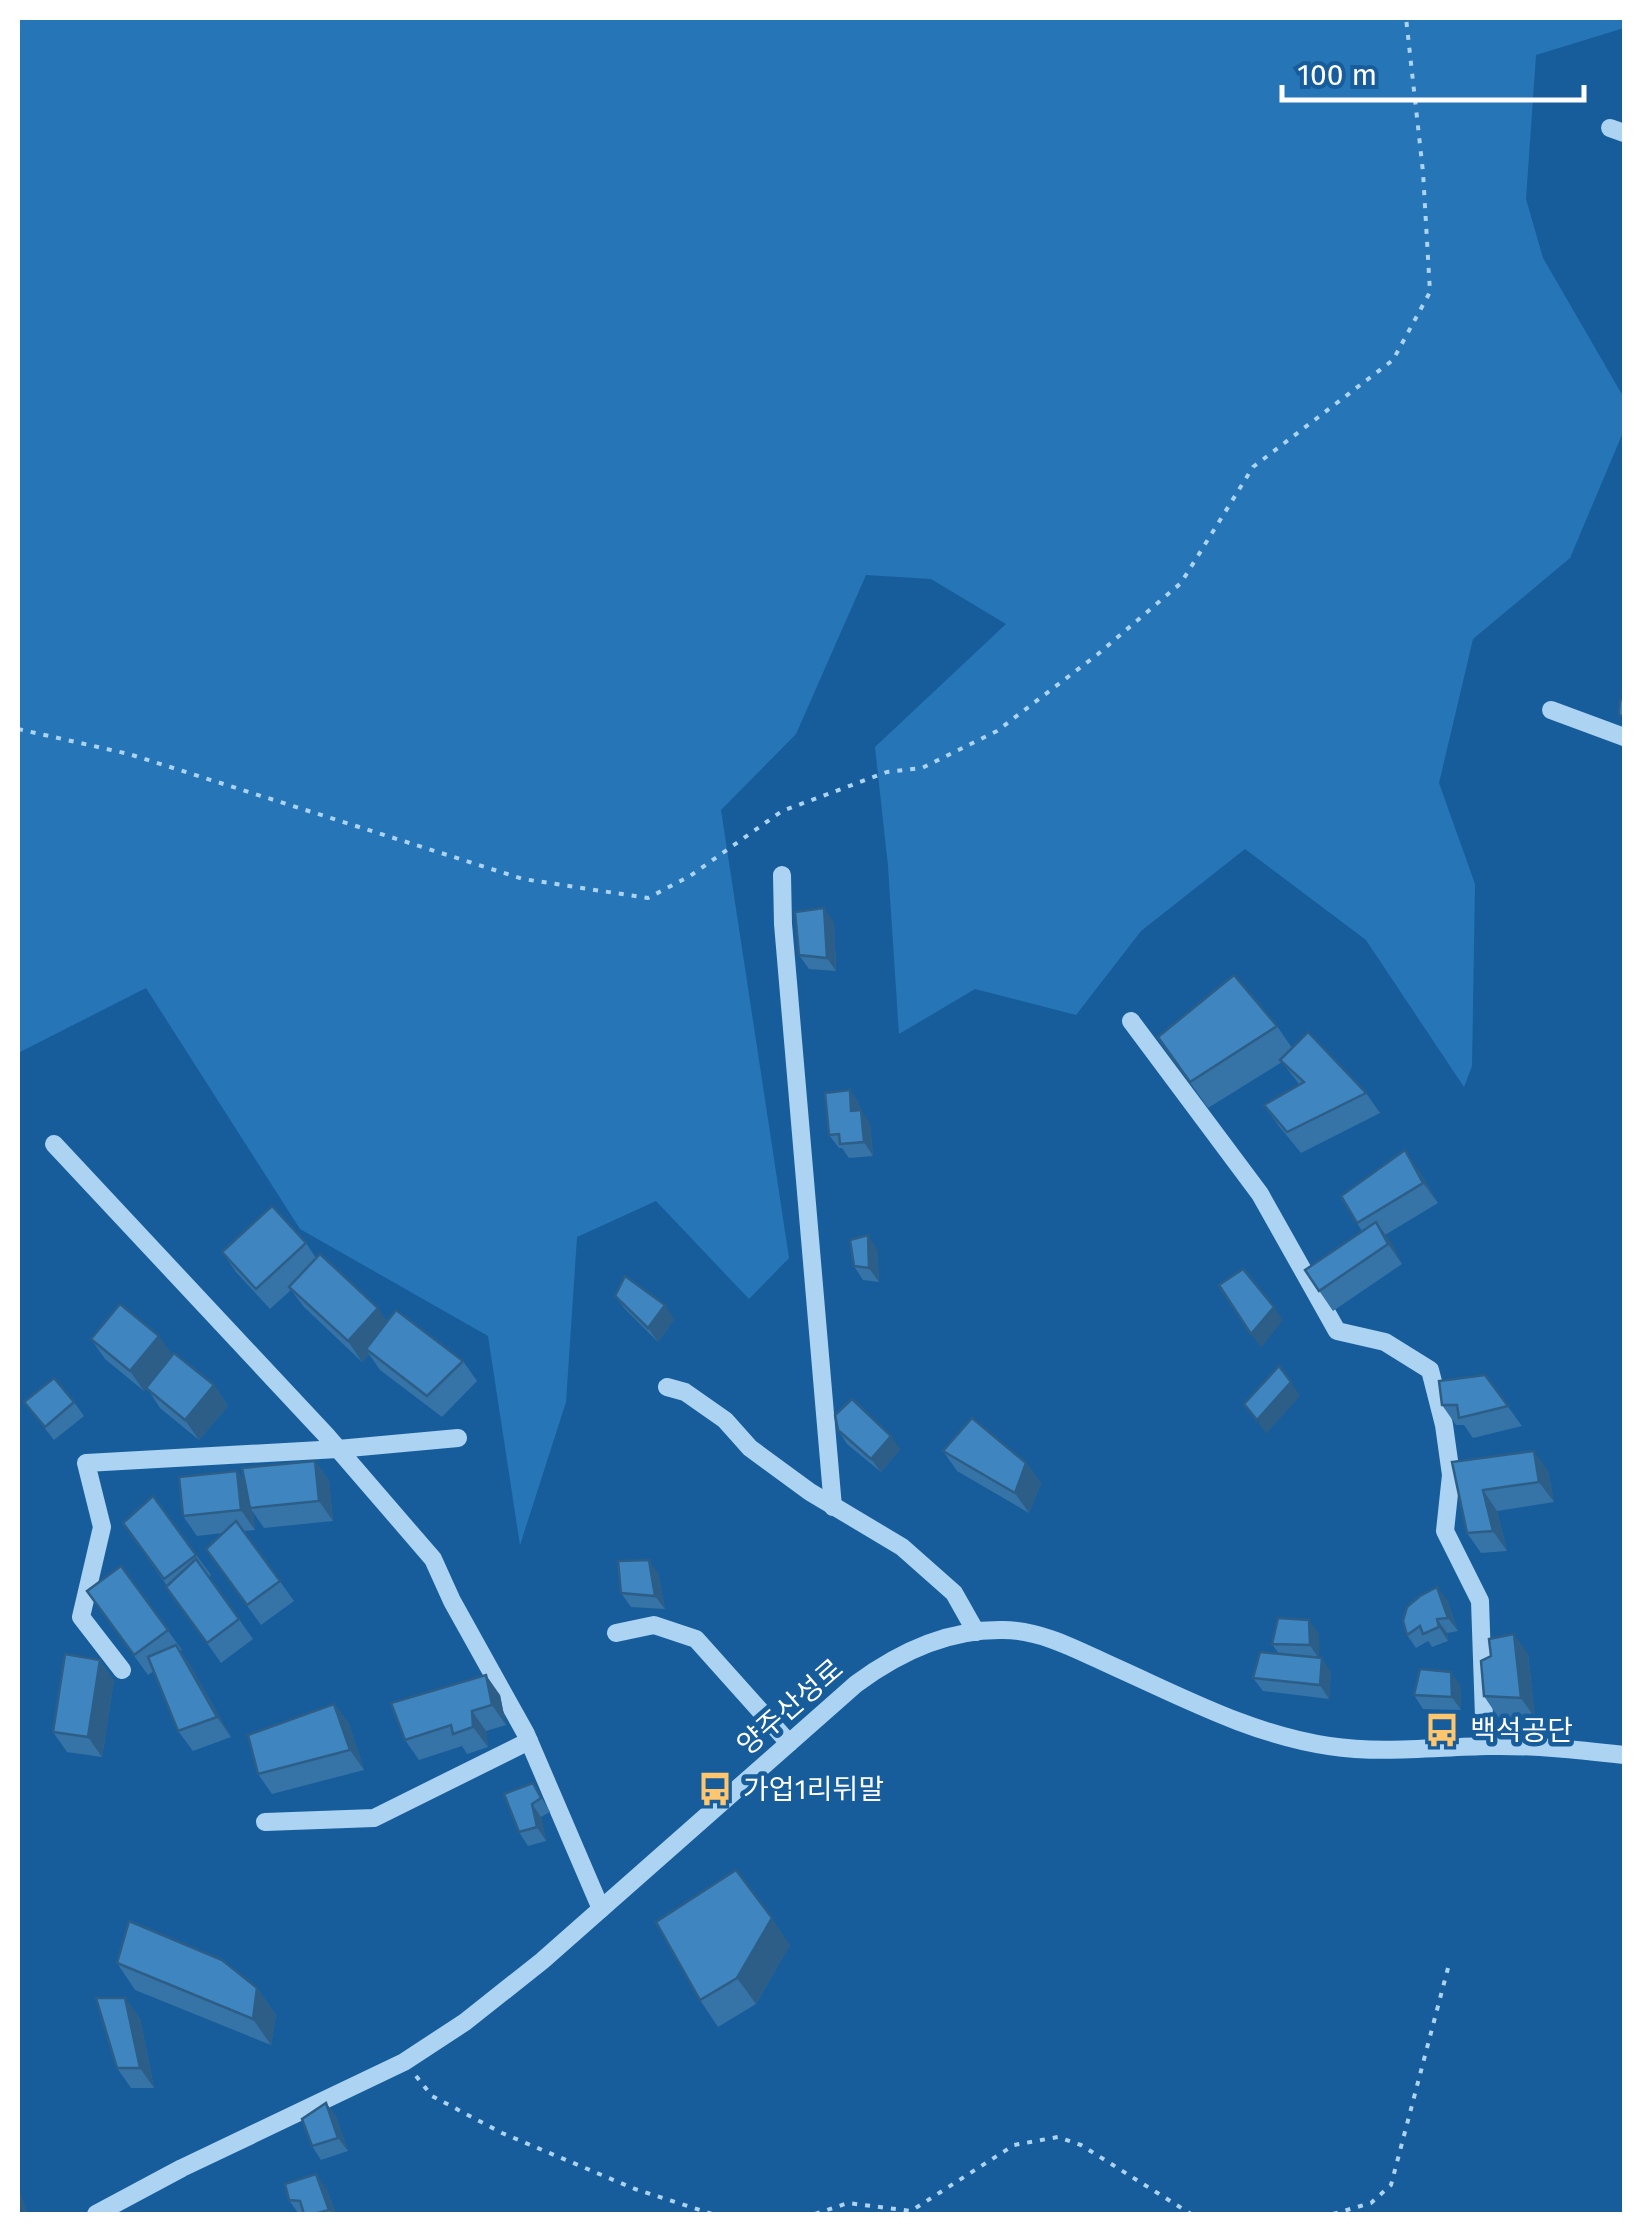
<svg xmlns="http://www.w3.org/2000/svg" width="1642" height="2232" font-family="'Fira Sans','Noto Sans KR',sans-serif">
  <style>
    .green { fill: #2676b7 }
    .lines { fill: none; stroke-linecap: round; stroke-linejoin: round }
    .path { stroke: #acd3f2; stroke-width: 4; stroke-dasharray: 5 8; stroke-linecap: butt }
    .minor { stroke: #acd3f2; stroke-width: 18 }
    .wall { fill: #3673a6 }
    .shaded-wall { fill: #2c5e87 }
    .building { fill: #3f86c1; stroke: #2c5e87; stroke-width: 2.5 }
    .labels { text-anchor: middle; dominant-baseline: central; stroke-width: 9; stroke-linejoin: round; paint-order: stroke }
    .street-label { font-size: 28px; fill: #fff; stroke: #175d9b }
    .poi-label { font-size: 28px; fill: #fff; stroke: #175d9b; text-anchor: start }
  </style>
  <rect width="100%" height="100%" fill="#175d9b"/>
  <path class="green" d="M18,18H1624V28L1536,55L1526,199L1543,258L1624,398V430L1570,558L1473,639L1439,783L1475,884L1472,1066L1464,1087L1366,940L1245,849L1141,931L1076,1015L975,989L899,1034L888,866L875,747L1006,624L931,579L866,575L796,734L721,810L789,1258L749,1299L656,1201L577,1237L566,1402L520,1545L488,1336L300,1229L146,988L18,1053Z"/>
  <g class="lines">
    <g class="path">
      <path d="M18,729L129,754L523,879L648,898L690,876L782,811L887,772L922,768L997,731L1098,654L1181,583L1253,467L1393,360L1430,292L1423,172L1406,18"/>
      <path d="M416,2076L432,2096L502,2133L635,2189L712,2214"/>
      <path d="M815,2214L848,2203L911,2211L1014,2145L1058,2137L1081,2145L1191,2214"/>
      <path d="M1333,2214L1371,2203L1391,2185L1448,1968"/>
    </g>
    <g class="minor">
      <path d="M1610,128L1624,133"/>
      <path d="M1551,710L1624,737"/>
      <path d="M782,875L783,924L833,1507"/>
      <path d="M1131,1021L1260,1194L1337,1331L1385,1342L1430,1370L1444,1425L1451,1475L1445,1531L1480,1601L1485,1746"/>
      <path d="M54,1144L326,1435L433,1559L452,1601L526,1734L601,1909"/>
      <path d="M667,1387L685,1392L725,1420L750,1448L810,1492L902,1547L954,1593L976,1632"/>
      <path d="M616,1633L654,1625L696,1639L789,1743"/>
      <path d="M122,1670L81,1617L102,1527L86,1463L338,1449L458,1438"/>
      <path d="M265,1822L374,1818L529,1741"/>
      <path d="M96,2214L182,2168L404,2062L465,2022L542,1961L856,1684C899,1652 948,1629 1003,1630C1043,1630 1081,1652 1117,1668C1186,1699 1254,1735 1329,1746C1381,1754 1436,1747 1488,1746C1534,1745 1579,1750 1624,1755"/>
    </g>
  </g>
  <g class="wall">
    <path d="M834,922L836,971L809,969L799,955Z"/>
    <path d="M1277,1026L1292,1048L1366,1093L1380,1113L1301,1153L1278,1125L1264,1105L1299,1084L1282,1062L1208,1108L1158,1037Z"/>
    <path d="M850,1090L859,1104L860,1110L870,1124L873,1156L849,1158L842,1148H839L829,1135Z"/>
    <path d="M1419,1171L1438,1203L1385,1235L1402,1264L1333,1311L1305,1270L1362,1231L1357,1223Z"/>
    <path d="M306,1243L316,1258L387,1322L463,1361L477,1381L442,1417L380,1370L369,1354L362,1362L304,1307L291,1290L270,1309L236,1272L222,1252Z"/>
    <path d="M877,1249L879,1282L863,1280L854,1266Z"/>
    <path d="M615,1296L674,1319L658,1342L625,1309Z"/>
    <path d="M91,1339L172,1356L214,1385L228,1406L199,1440L160,1408L147,1388L144,1391L105,1359Z"/>
    <path d="M1485,1375L1522,1426L1473,1438L1464,1425H1456L1442,1405Z"/>
    <path d="M24,1402H74L84,1416L54,1440Z"/>
    <path d="M838,1430L900,1449L881,1472L847,1444Z"/>
    <path d="M943,1451L1026,1463L1041,1483L1029,1513L957,1471Z"/>
    <path d="M315,1461L329,1481L333,1521L264,1528L253,1512L255,1530L244,1531L294,1601L261,1625L206,1549L223,1533L197,1536L183,1516L237,1471L245,1483Z"/>
    <path d="M1452,1462L1548,1471L1554,1502L1497,1511L1507,1551L1481,1553L1467,1533Z"/>
    <path d="M153,1496L211,1575L209,1577L253,1639L221,1663L123,1523Z"/>
    <path d="M121,1566L182,1650L180,1651L190,1665L231,1737L193,1751L178,1731L154,1671L148,1675L87,1591Z"/>
    <path d="M658,1573L665,1609L631,1607L621,1593Z"/>
    <path d="M1447,1600L1458,1631L1447,1633L1448,1641L1432,1647L1428,1641L1416,1648L1407,1635Z"/>
    <path d="M1319,1634V1658L1331,1672L1329,1699L1263,1691L1253,1678L1279,1654L1272,1644Z"/>
    <path d="M1528,1654L1535,1718L1498,1717L1484,1696Z"/>
    <path d="M114,1680L102,1757L67,1752L53,1732Z"/>
    <path d="M1460,1685L1461,1710L1423,1709L1414,1695Z"/>
    <path d="M500,1695L506,1725L486,1731L488,1747L467,1754L462,1746L419,1760L405,1740Z"/>
    <path d="M334,1704L349,1724L364,1770L272,1794L258,1774Z"/>
    <path d="M533,1783L550,1812L541,1817L546,1841L528,1846L519,1832Z"/>
    <path d="M790,1945L756,2004L718,2027L700,2000Z"/>
    <path d="M117,1963L257,1988L276,2015L271,2045L135,1990Z"/>
    <path d="M140,2018L154,2088H131L117,2068Z"/>
    <path d="M326,2103L336,2117L348,2151L321,2160L312,2146Z"/>
    <path d="M326,2188L336,2214L298,2213L289,2200Z"/>
  </g>
  <g class="shaded-wall">
    <path d="M824,908L834,922L836,971L827,958Z"/>
    <path d="M850,1090L859,1104L861,1125L851,1111Z"/>
    <path d="M861,1110L870,1124L873,1156L864,1142Z"/>
    <path d="M1405,1150L1419,1171L1438,1203L1423,1183Z"/>
    <path d="M1376,1222L1391,1242L1402,1264L1388,1244Z"/>
    <path d="M868,1235L877,1249L879,1282L869,1268Z"/>
    <path d="M665,1305L674,1319L658,1342L648,1328Z"/>
    <path d="M1274,1307L1283,1320L1261,1348L1251,1334Z"/>
    <path d="M378,1308L392,1329L366,1349L369,1354L362,1362L348,1341Z"/>
    <path d="M159,1336L173,1356L144,1391L130,1371Z"/>
    <path d="M1291,1382L1300,1396L1266,1434L1257,1420Z"/>
    <path d="M214,1385L228,1406L199,1440L185,1420Z"/>
    <path d="M891,1436L900,1449L881,1472L871,1459Z"/>
    <path d="M1534,1451L1548,1471L1554,1502L1539,1482Z"/>
    <path d="M315,1461L329,1481L333,1521L319,1501Z"/>
    <path d="M1026,1463L1041,1483L1029,1513L1015,1493Z"/>
    <path d="M237,1471L251,1492L250,1508L253,1512L255,1530L241,1510Z"/>
    <path d="M1483,1490L1497,1511L1507,1551L1493,1531Z"/>
    <path d="M649,1560L658,1573L665,1609L655,1596Z"/>
    <path d="M1437,1587L1447,1600L1458,1631L1448,1618Z"/>
    <path d="M1437,1619L1447,1633L1448,1641L1439,1627Z"/>
    <path d="M1309,1620L1319,1634V1659L1310,1645Z"/>
    <path d="M1514,1634L1528,1654L1535,1718L1521,1698Z"/>
    <path d="M176,1645L190,1665L231,1737L217,1717Z"/>
    <path d="M1322,1658L1331,1672L1329,1699L1320,1685Z"/>
    <path d="M100,1660L114,1680L102,1757L88,1737Z"/>
    <path d="M1451,1672L1460,1685L1461,1710L1452,1697Z"/>
    <path d="M486,1675L500,1695L506,1725L492,1705Z"/>
    <path d="M334,1704L349,1724L364,1770L350,1750Z"/>
    <path d="M472,1711L486,1731L488,1747L473,1727Z"/>
    <path d="M532,1804L541,1817L546,1841L537,1827Z"/>
    <path d="M772,1918L790,1945L756,2004L737,1978Z"/>
    <path d="M257,1988L276,2015L271,2045L253,2019Z"/>
    <path d="M125,1998L140,2018L154,2088L140,2068Z"/>
    <path d="M326,2103L336,2117L348,2151L338,2138Z"/>
    <path d="M316,2174L326,2188L336,2214H333L329,2210Z"/>
    <path d="M18,2186L28,2214H24L18,2205Z"/>
  </g>
  <g class="building">
    <path d="M1620,700H1624V717L1619,715Z"/>
    <path d="M824,908L827,958L799,955L795,912Z"/>
    <path d="M1234,975L1277,1026L1190,1082L1158,1037Z"/>
    <path d="M1308,1032L1366,1093L1287,1132L1264,1105L1304,1082L1280,1060Z"/>
    <path d="M850,1090L851,1111L861,1110L864,1142L840,1144L839,1134L829,1135L825,1093Z"/>
    <path d="M1405,1150L1423,1183L1357,1223L1341,1196Z"/>
    <path d="M272,1206L306,1243L256,1289L222,1252Z"/>
    <path d="M1376,1222L1388,1244L1319,1291L1305,1270Z"/>
    <path d="M868,1235L869,1268L854,1266L850,1240Z"/>
    <path d="M320,1254L378,1308L348,1341L289,1287Z"/>
    <path d="M1243,1269L1274,1307L1251,1334L1219,1285Z"/>
    <path d="M625,1276L665,1305L648,1328L615,1296Z"/>
    <path d="M120,1304L159,1336L130,1371L91,1339Z"/>
    <path d="M396,1310L463,1361L427,1396L366,1349Z"/>
    <path d="M174,1353L214,1385L185,1420L146,1388Z"/>
    <path d="M1279,1366L1291,1382L1257,1420L1244,1404Z"/>
    <path d="M1485,1375L1508,1406L1459,1418L1457,1405H1442L1439,1381Z"/>
    <path d="M54,1378L74,1402L45,1427L24,1402Z"/>
    <path d="M852,1399L891,1436L871,1459L838,1430L835,1415Z"/>
    <path d="M972,1418L1026,1463L1015,1493L943,1451Z"/>
    <path d="M1534,1451L1539,1482L1483,1490L1493,1531L1467,1533L1452,1462Z"/>
    <path d="M315,1461L319,1501L250,1508L242,1468Z"/>
    <path d="M237,1471L241,1510L183,1516L179,1477Z"/>
    <path d="M153,1496L196,1555L164,1579L123,1523Z"/>
    <path d="M236,1521L280,1581L247,1605L206,1549Z"/>
    <path d="M196,1559L239,1619L207,1643L166,1587Z"/>
    <path d="M649,1560L655,1596L621,1593L618,1561Z"/>
    <path d="M121,1566L168,1630L134,1655L87,1591Z"/>
    <path d="M1437,1587L1448,1618L1437,1619L1439,1627L1423,1634L1420,1626L1407,1635L1403,1621L1407,1607L1420,1596Z"/>
    <path d="M1278,1618L1309,1620L1310,1645L1272,1644Z"/>
    <path d="M1514,1634L1521,1698L1484,1696L1481,1661L1491,1656L1489,1639Z"/>
    <path d="M176,1645L217,1717L178,1731L148,1657Z"/>
    <path d="M1260,1652L1322,1658L1320,1685L1253,1678Z"/>
    <path d="M65,1654L100,1660L88,1737L53,1732Z"/>
    <path d="M1420,1669L1451,1672L1452,1697L1414,1695Z"/>
    <path d="M486,1675L492,1705L472,1711L473,1727L453,1734L451,1725L405,1740L391,1703Z"/>
    <path d="M334,1704L350,1750L258,1774L248,1735Z"/>
    <path d="M533,1783L541,1798L532,1804L537,1827L519,1832L504,1794Z"/>
    <path d="M736,1870L772,1918L737,1978L700,2000L656,1922Z"/>
    <path d="M129,1921L222,1960L257,1988L253,2019L117,1963Z"/>
    <path d="M96,1998H125L140,2068H117Z"/>
    <path d="M326,2103L338,2138L312,2146L302,2119Z"/>
    <path d="M316,2174L329,2210L314,2214H304L300,2201L289,2200L285,2184Z"/>
  </g>
  <defs>
    <g id="bus-bare" transform="scale(2.7)"><path d="M-5-6H5V4H4V6H2V4H-2V6H-4V4H-5ZM-3.5-4V0h7V-4ZM-3.5 1.2v1.5H-2V1.2ZM2 1.2v1.5H3.5V1.2Z" fill="#ffc66d" stroke="#175d9b" stroke-width="2.5" paint-order="stroke"/></g>
  </defs>
  <g fill-rule="evenodd">
    <use href="#bus-bare" x="1442" y="1730"/>
    <use href="#bus-bare" x="715" y="1789"/>
  </g>
  <g class="labels">
    <g class="street-label">
      <text transform="translate(790 1707) rotate(-41)">양주산성로</text>
    </g>
    <g class="poi-label">
      <text x="1470" y="1730">백석공단</text>
      <text x="743" y="1789">가업1리뒤말</text>
    </g>
  </g>
  <rect width="1642" height="2232" fill="none" stroke="#ffffff" stroke-width="40"/>
  <path d="M1282 85v15h302v-15" fill="none" stroke="#ffffff" stroke-width="5"/>
  <text x="1297" y="85" font-size="30" fill="#ffffff" stroke="#175d9b" stroke-width="8" paint-order="stroke">100 m</text>
</svg>
